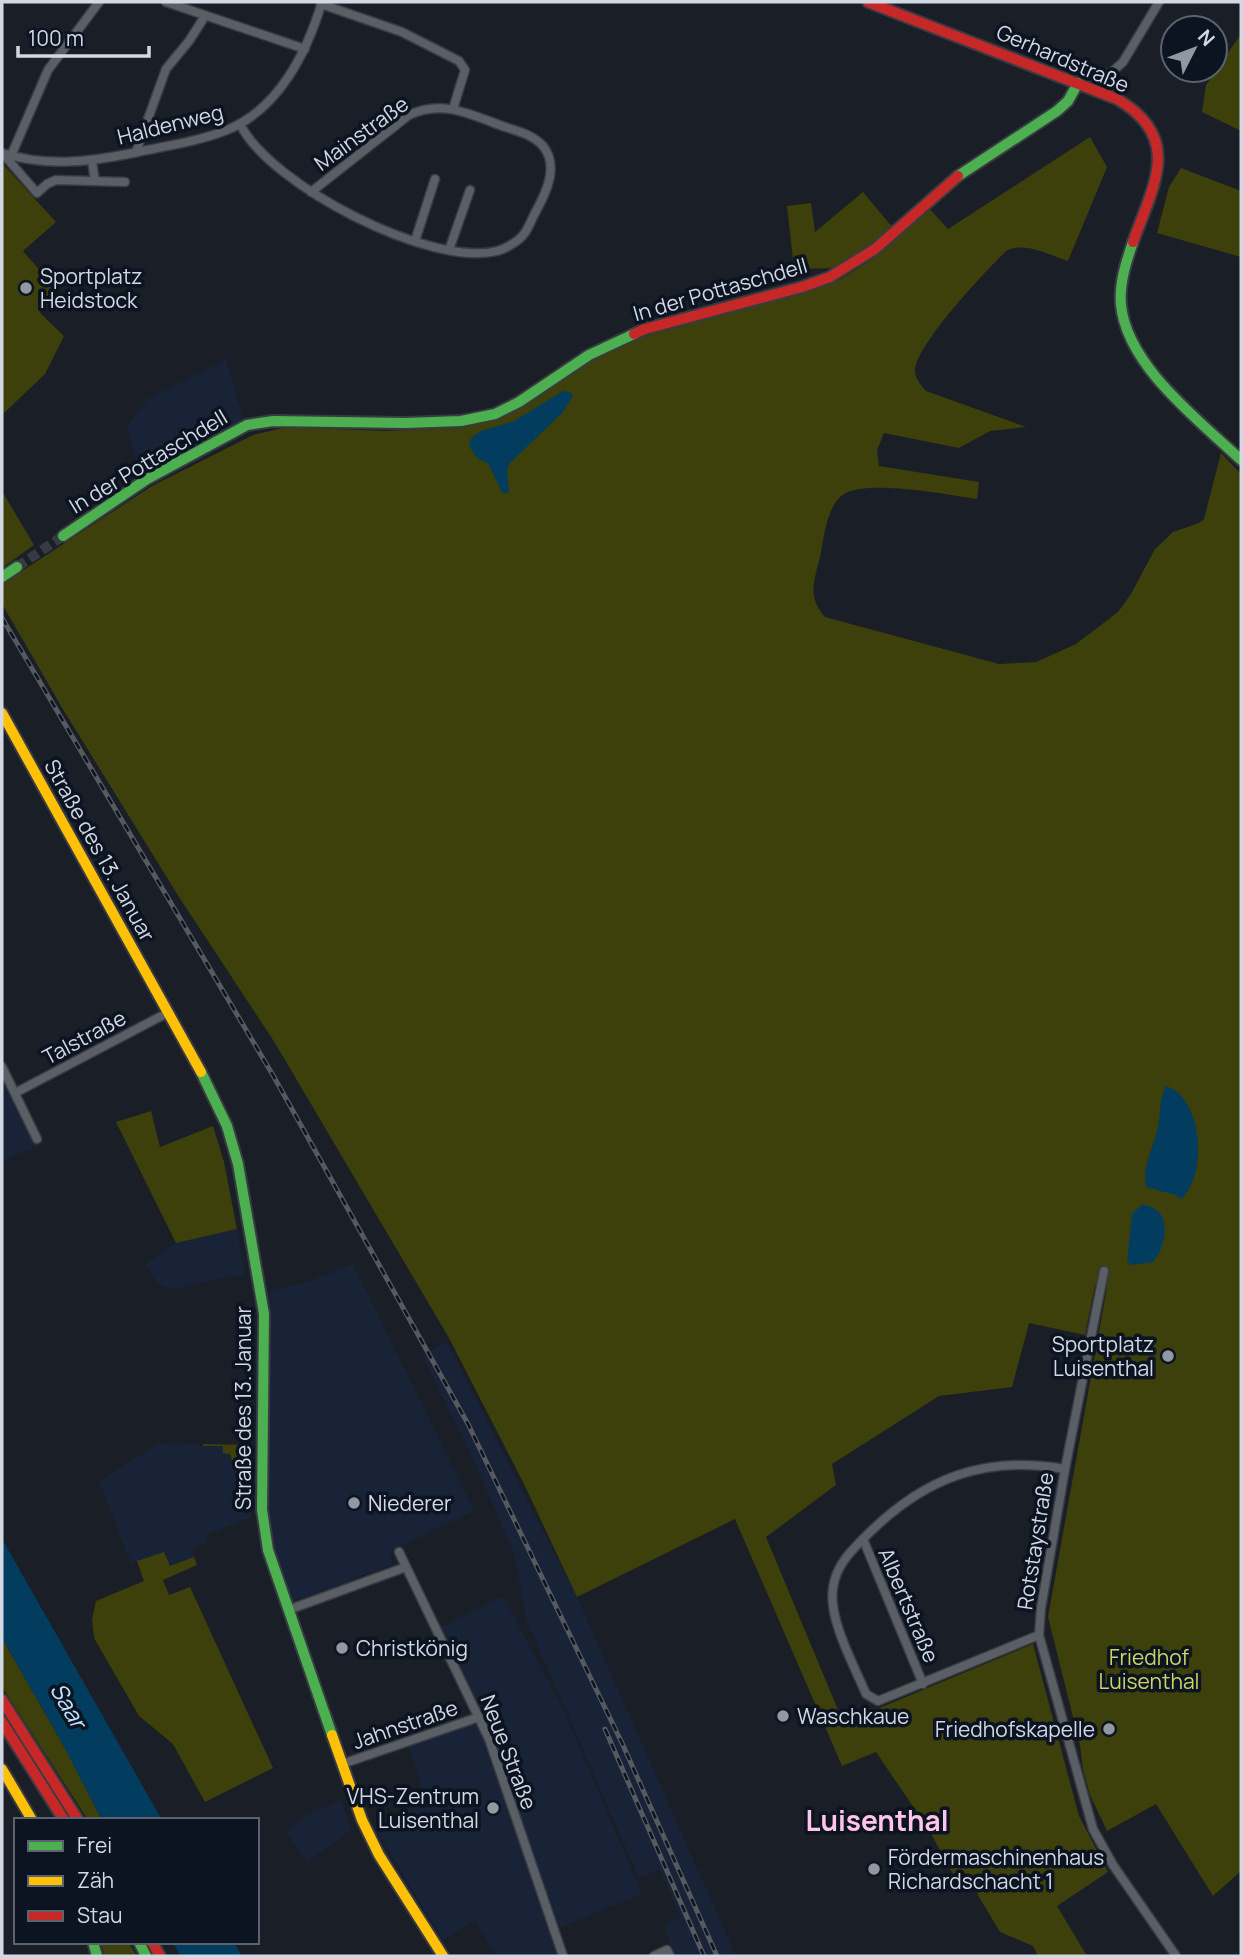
<svg xmlns="http://www.w3.org/2000/svg" width="1243" height="1958" font-family="Manrope,sans-serif">
  <style>
    .built { fill: #192337 }
    .green { fill: #3d400a }
    .water { fill: #023c5e }
    .lines { fill: none; stroke-linecap: round; stroke-linejoin: round }
    .secondary-tunnel { stroke: #363a43; stroke-width: 10; stroke-dasharray: 10 5; stroke-linecap: butt }
    .street-casing { stroke: #383b42; stroke-width: 11 }
    .fast-casing { stroke: #383b42; stroke-width: 14 }
    .slow-casing { stroke: #383b42; stroke-width: 14 }
    .jam-casing { stroke: #383b42; stroke-width: 14 }
    .street { stroke: #5a5e65; stroke-width: 8 }
    .fast { stroke: #4caf50; stroke-width: 10 }
    .slow { stroke: #ffc107; stroke-width: 10 }
    .jam { stroke: #c62828; stroke-width: 10 }
    .rail-casing { stroke: #565a60; stroke-width: 5 }
    .rail { stroke: #0c1422; stroke-width: 2.5; stroke-dasharray: 8; stroke-linecap: butt }
    .poi-dot { fill: #9298a2; stroke: #0c1422; stroke-width: 2.5 }
    .labels { text-anchor: middle; dominant-baseline: central; stroke-width: 7; stroke-linejoin: round; paint-order: stroke }
    .street-label { font-size: 21px; fill: #d3d9e4; stroke: #0c1422 }
    .poi-label { font-size: 21px; fill: #d3d9e4; stroke: #0c1422; text-anchor: start }
    .park-label { font-size: 21px; fill: #cfd564; stroke: #0c1422 }
    .water-label { font-size: 23px; font-style: italic; fill: #bde0fd; stroke: #0c1422 }
    .district-label { font-size: 28px; font-weight: bold; fill: #ffc5e8; stroke: #0c1422 }
  </style>
  <rect width="100%" height="100%" fill="#1a1e27"/>
  <g class="built">
    <path d="M226,360L244,420L140,474L127,427L148,399Z"/>
    <path d="M2,1056L44,1143L2,1161Z"/>
    <path d="M237,1229L245,1274L196,1283L173,1290L157,1283L145,1264L176,1243Z"/>
    <path d="M353,1264L474,1511L388,1552L394,1564L291,1602L273,1546L267,1511L266,1291L308,1282Z"/>
    <path d="M447,1342L577,1597L736,1956H675L665,1930L671,1921L681,1917L659,1869L639,1878L527,1621L514,1553L471,1455L422,1355Z"/>
    <path d="M158,1444L250,1445V1518L205,1535L207,1542L191,1549L194,1557L170,1566L164,1552L131,1563L99,1481Z"/>
    <path d="M503,1596L562,1707L642,1894L549,1932L558,1956H496L475,1920L443,1940L374,1827L425,1796L405,1737L471,1714L431,1632Z"/>
    <path d="M341,1800L352,1830L307,1861L286,1831L314,1811Z"/>
  </g>
  <g class="green">
    <path d="M1241,34V131L1202,112L1206,85Z"/>
    <path d="M1090,137L1107,167L1068,261C1049,255 1025,241 1006,251C986,271 914,346 915,372C916,380 921,385 926,391L1026,427L990,431L959,448L884,433L877,450L879,466L979,482L977,499C949,495 859,477 840,497C826,511 824,538 820,557C814,582 807,596 825,617L999,664L1036,662L1076,644L1118,612L1131,594L1155,549L1173,532L1199,523L1204,519L1221,453L1241,474V1871L1213,1896L1156,1804L1107,1831L1090,1795L1083,1770L1080,1745L1048,1617L1107,1287L1095,1285L1085,1335L1029,1323L1012,1387L939,1396L832,1464L836,1485L766,1537L841,1717L865,1707L877,1709L1033,1644L1079,1816L1108,1872L1057,1906L1087,1956H1038L1033,1946L1000,1932L963,1870L953,1874L929,1830L876,1752L842,1766L735,1519L577,1597L524,1484L449,1338L275,1043L179,897L64,711L2,604V584L152,486L253,435L287,427L386,431L442,428L475,424L507,414L602,354L637,338L730,313L841,279L874,258L929,208L948,229Z"/>
    <path d="M2,163L56,222L23,251C34,265 53,280 53,299L40,313L64,336L45,374L2,415Z"/>
    <path d="M1181,168L1241,191V257L1157,233L1169,187Z"/>
    <path d="M863,192L893,228L841,268L794,269L787,206L811,203L815,232Z"/>
    <path d="M2,491L34,545L2,568Z"/>
    <path d="M151,1111L160,1147L213,1126L224,1162L237,1229L176,1243L116,1122Z"/>
    <path d="M203,1444L250,1445L247,1509L240,1505L246,1503L230,1454L223,1453V1446H203Z"/>
    <path d="M164,1552L170,1566L194,1557L197,1565L163,1580L169,1595L190,1587L273,1768L205,1802L173,1744L139,1716L94,1638L92,1619L96,1601L144,1581L137,1561Z"/>
    <path d="M2,1638L66,1750L102,1820H88L2,1687Z"/>
    <path d="M100,1942H128L137,1956H105Z"/>
  </g>
  <g class="water">
    <path d="M563,391L571,393L573,396L563,412L509,464L507,471L509,492L503,494L488,463L478,459L469,446L471,438L481,431L514,421Z"/>
    <path d="M1166,1086C1203,1097 1208,1176 1181,1199L1176,1195L1146,1187C1142,1165 1154,1148 1158,1126C1161,1112 1159,1099 1166,1086Z"/>
    <path d="M1141,1205C1173,1206 1168,1244 1153,1262L1132,1265L1127,1261L1132,1214Z"/>
    <path d="M2,1539L162,1820H102L66,1750L2,1638Z"/>
    <path d="M172,1942H234L242,1956H181Z"/>
  </g>
  <g class="lines">
    <path class="secondary-tunnel" d="M17,567L63,536"/>
    <g class="street-casing">
      <g id="street">
        <path d="M166,2L305,49"/>
        <path d="M321,4L402,32L459,61L465,70L453,109"/>
        <path d="M1078,66L1105,74L1112,72L1123,62L1159,2"/>
        <path d="M240,124C270,185 431,268 497,251C505,249 519,241 524,234C528,229 531,221 534,215C545,195 560,167 543,146C533,135 518,131 505,127C471,115 444,99 409,115L311,192"/>
        <path d="M136,152L166,69L189,41L205,16"/>
        <path d="M2,153C46,167 89,162 133,153C164,146 197,142 227,130C279,109 307,52 322,2"/>
        <path d="M4,155L37,193L47,184L56,180L125,182"/>
        <path d="M11,156L48,70L99,2"/>
        <path d="M92,161L95,181"/>
        <path d="M415,241L435,179"/>
        <path d="M449,250L470,190"/>
        <path d="M2,1067L37,1139"/>
        <path d="M15,1093L169,1012"/>
        <path d="M1104,1271L1065,1469L1041,1608L1039,1635L1093,1829L1113,1865L1176,1956"/>
        <path d="M863,1539L923,1684"/>
        <path d="M399,1552L489,1739L563,1956"/>
        <path d="M288,1610L406,1567"/>
        <path d="M1039,1635L878,1701L866,1694C854,1665 828,1619 833,1588C836,1565 851,1551 867,1535C924,1478 984,1455 1065,1469"/>
        <path d="M342,1764L479,1717"/>
        <path d="M654,1956L667,1950L670,1956"/>
      </g>
    </g>
    <g class="fast-casing">
      <g id="fast">
        <path d="M958,176L1057,111L1068,101L1078,83"/>
        <path d="M1133,242C1126,262 1119,284 1121,305C1127,366 1199,420 1241,460"/>
        <path d="M63,536L147,479L247,425L273,421L405,423L461,421L495,414L519,402L589,355L634,334"/>
        <path d="M2,577L17,567"/>
        <path d="M201,1072L227,1126L238,1164L264,1314L262,1510L268,1550L332,1735"/>
        <path d="M93,1942L97,1956"/>
        <path d="M139,1942L146,1956"/>
      </g>
    </g>
    <g class="slow-casing">
      <g id="slow">
        <path d="M2,713L201,1072"/>
        <path d="M332,1735L362,1820L379,1855L443,1956"/>
        <path d="M2,1769L32,1820"/>
      </g>
    </g>
    <g class="jam-casing">
      <g id="jam">
        <path d="M868,2L1117,99C1184,138 1153,186 1133,242"/>
        <path d="M634,334L645,329L802,287L830,277L875,249L958,176"/>
        <path d="M2,1700L78,1820"/>
        <path d="M2,1722L64,1820"/>
        <path d="M152,1942L160,1956"/>
      </g>
    </g>
    <use href="#street" class="street"/>
    <use href="#fast" class="fast"/>
    <use href="#slow" class="slow"/>
    <use href="#jam" class="jam"/>
    <g class="rail-casing">
      <g id="rail">
        <path d="M2,618L274,1077L468,1424L622,1743L717,1956"/>
        <path d="M605,1729L704,1956"/>
      </g>
    </g>
    <use href="#rail" class="rail"/>
  </g>
  <g class="poi-dot">
    <circle cx="26" cy="288" r="7"/>
    <circle cx="1168" cy="1356" r="7"/>
    <circle cx="354" cy="1503" r="7"/>
    <circle cx="342" cy="1648" r="7"/>
    <circle cx="783" cy="1716" r="7"/>
    <circle cx="1109" cy="1729" r="7"/>
    <circle cx="493" cy="1808" r="7"/>
    <circle cx="874" cy="1869" r="7"/>
  </g>
  <g class="labels">
    <g class="street-label">
      <text transform="translate(1063 58) rotate(23)">Gerhardstraße</text>
      <text transform="translate(170 124) rotate(-14)">Haldenweg</text>
      <text transform="translate(361 133) rotate(-36)">Mainstraße</text>
      <text transform="translate(720 289) rotate(-16)">In der Pottaschdell</text>
      <text transform="translate(148 461) rotate(-31)">In der Pottaschdell</text>
      <text transform="translate(100 850) rotate(61)">Straße des 13. Januar</text>
      <text transform="translate(84 1037) rotate(-28)">Talstraße</text>
      <text transform="translate(243 1408) rotate(-90)">Straße des 13. Januar</text>
      <text transform="translate(1035 1541) rotate(-81)">Rotstaystraße</text>
      <text transform="translate(909 1605) rotate(67)">Albertstraße</text>
      <text transform="translate(405 1724) rotate(-19)">Jahnstraße</text>
      <text transform="translate(509 1752) rotate(69)">Neue Straße</text>
    </g>
    <g class="poi-label">
      <text x="40" y="276">Sportplatz<tspan x="40" dy="24">Heidstock</tspan></text>
      <text x="1154" y="1344" text-anchor="end">Sportplatz<tspan x="1154" dy="24">Luisenthal</tspan></text>
      <text x="368" y="1503">Niederer</text>
      <text x="356" y="1648">Christkönig</text>
      <text x="797" y="1716">Waschkaue</text>
      <text x="1095" y="1729" text-anchor="end">Friedhofskapelle</text>
      <text x="479" y="1796" text-anchor="end">VHS-Zentrum<tspan x="479" dy="24">Luisenthal</tspan></text>
      <text x="888" y="1857">Fördermaschinenhaus<tspan x="888" dy="24">Richardschacht 1</tspan></text>
    </g>
    <g class="park-label">
      <text x="1149" y="1657">Friedhof<tspan x="1149" dy="24">Luisenthal</tspan></text>
    </g>
    <g class="water-label">
      <text transform="translate(69 1705) rotate(60)">Saar</text>
    </g>
    <g class="district-label">
      <text x="877" y="1820">Luisenthal</text>
    </g>
  </g>
  <rect width="1243" height="1958" fill="none" stroke="#d3d9e4" stroke-width="7"/>
  <rect x="14" y="1818" width="245" height="126" fill="#0c1422" stroke="#5c6370" stroke-width="2"/>
  <rect x="28" y="1841" width="35" height="10" fill="#4caf50" stroke="#5c6370" stroke-width="2"/>
  <text x="77" y="1853" font-size="21" fill="#d3d9e4">Frei</text>
  <rect x="28" y="1876" width="35" height="10" fill="#ffc107" stroke="#5c6370" stroke-width="2"/>
  <text x="77" y="1888" font-size="21" fill="#d3d9e4">Zäh</text>
  <rect x="28" y="1911" width="35" height="10" fill="#c62828" stroke="#5c6370" stroke-width="2"/>
  <text x="77" y="1923" font-size="21" fill="#d3d9e4">Stau</text>
  <g transform="translate(1194 49) rotate(48)"><circle r="33" fill="#0c1422" stroke="#5c6370" stroke-width="2"/>
  <path d="M0-5L12 26L0 18L-12 26Z" fill="#9298a2"/>
  <text y="-10" font-size="19" font-weight="bold" text-anchor="middle" fill="#d3d9e4">N</text>
  </g>
  <path d="M18 46v10h131v-10" fill="none" stroke="#d3d9e4" stroke-width="3.5"/>
  <text x="28" y="46" font-size="21" fill="#d3d9e4" stroke="#0c1422" stroke-width="5" paint-order="stroke">100 m</text>
</svg>
